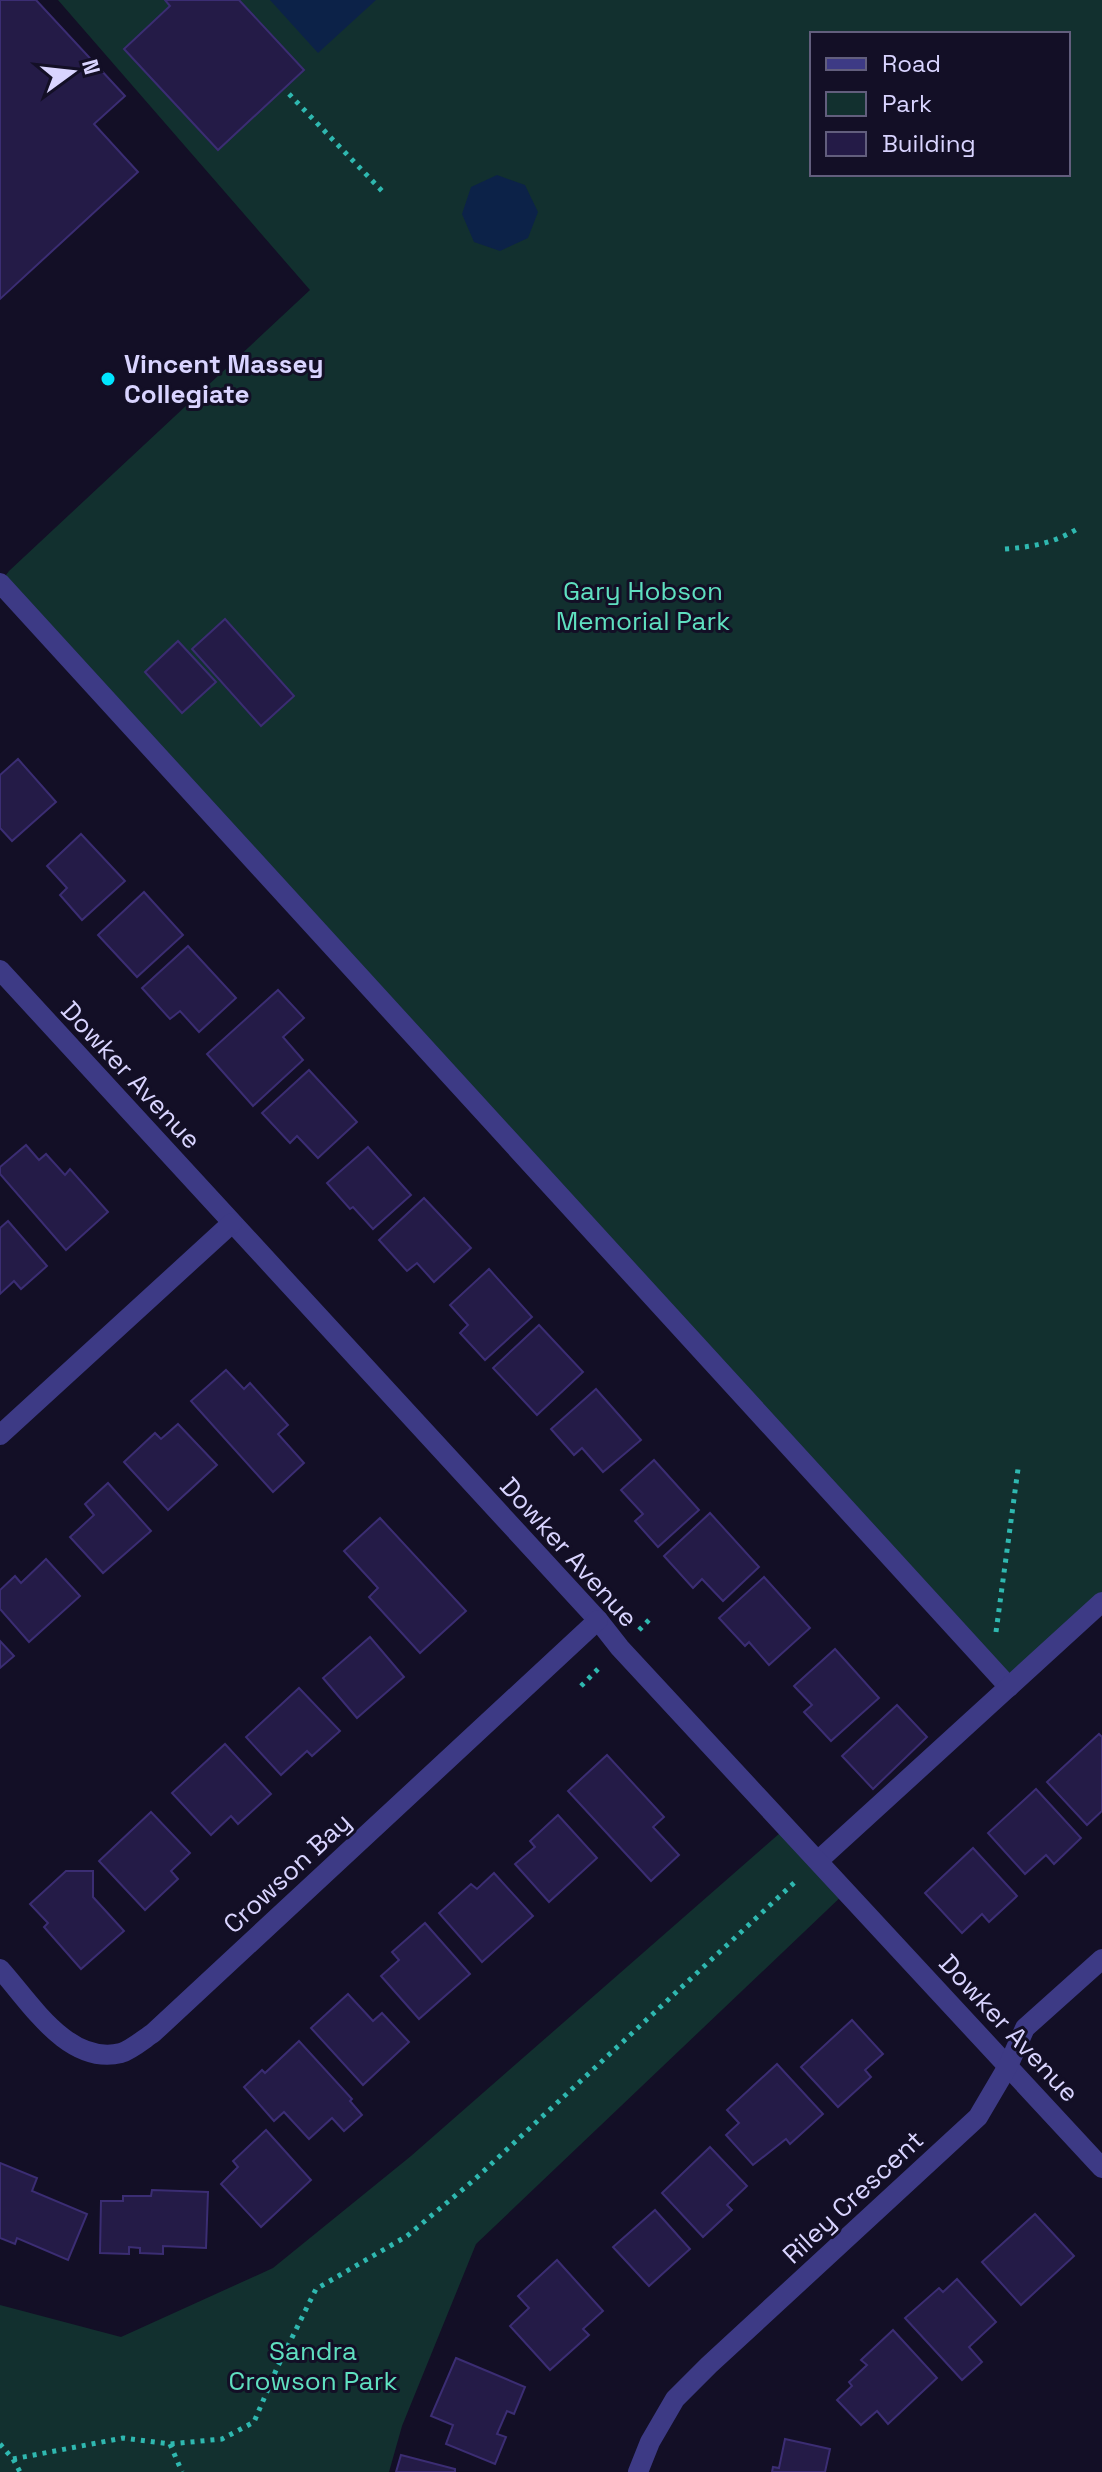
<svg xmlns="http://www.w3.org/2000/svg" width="1102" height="2472" font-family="'Space Grotesk',sans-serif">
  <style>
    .green { fill: #12302f; fill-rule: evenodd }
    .water { fill: #0c2248 }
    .building { fill: #241b47; stroke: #3b2d73; stroke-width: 2 }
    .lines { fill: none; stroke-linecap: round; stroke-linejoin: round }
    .path { stroke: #2fb8b0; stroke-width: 5; stroke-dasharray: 4 6; stroke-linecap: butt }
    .service { stroke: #3d3a85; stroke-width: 20 }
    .minor { stroke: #3d3a85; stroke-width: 20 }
    .poi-dot { fill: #00e5ff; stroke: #130f26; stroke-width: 3 }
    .labels { text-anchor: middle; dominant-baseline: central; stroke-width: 6; stroke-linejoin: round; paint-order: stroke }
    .poi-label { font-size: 26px; font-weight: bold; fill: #d9d4ff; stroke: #130f26; text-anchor: start }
    .park-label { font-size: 26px; fill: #5fe0c0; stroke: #130f26 }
    .street-label { font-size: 26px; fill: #d9d4ff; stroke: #130f26 }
  </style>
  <rect width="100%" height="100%" fill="#130f26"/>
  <g class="green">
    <path d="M58,0H1102V1602L1009,1687L0,583L9,571L310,290ZM812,34H1068V174H812Z"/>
    <path d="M788,1826L847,1891L476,2244L402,2426L389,2472H0V2305L121,2337L273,2268L411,2156Z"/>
  </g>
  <g class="water">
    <path d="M270,0H376L318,53Z"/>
    <path d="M497,175L525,185L538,212L528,238L500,251L474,242L462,214L471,187Z"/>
  </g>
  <g class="building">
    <path d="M0,0H36L125,96L94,124L138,172L0,299Z"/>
    <path d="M165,0H239L304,70L218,150L124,49L170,6Z"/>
    <path d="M225,619L294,696L261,726L192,649Z"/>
    <path d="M178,641L216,682L182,713L145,672Z"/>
    <path d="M18,759L56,802L12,841L0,828V775Z"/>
    <path d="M81,834L125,881L82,920L60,895L67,888L47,866Z"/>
    <path d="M144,892L183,935L137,977L98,935Z"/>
    <path d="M188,946L236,998L199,1032L180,1011L170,1019L142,988Z"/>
    <path d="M278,990L304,1018L283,1037L303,1060L253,1106L207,1054Z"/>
    <path d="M309,1070L357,1122L318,1158L297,1136L290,1143L262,1113Z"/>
    <path d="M26,1145L39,1160L46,1154L65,1175L70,1169L108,1212L66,1250L0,1174V1167Z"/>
    <path d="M368,1147L411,1195L373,1229L353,1207L350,1209L327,1183Z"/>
    <path d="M424,1198L471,1248L434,1282L417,1263L407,1271L379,1240Z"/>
    <path d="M8,1221L47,1266L21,1289L14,1281L0,1294V1228Z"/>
    <path d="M489,1269L532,1317L485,1360L460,1333L468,1325L450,1305Z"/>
    <path d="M539,1325L583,1372L537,1415L493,1368Z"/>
    <path d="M226,1370L244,1389L250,1383L288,1425L278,1434L304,1463L273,1492L191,1401Z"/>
    <path d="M596,1389L641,1440L603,1472L582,1448L574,1455L551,1429Z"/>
    <path d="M178,1424L217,1465L168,1510L124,1462L155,1433L161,1439Z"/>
    <path d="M654,1460L699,1510L658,1547L635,1521L643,1514L621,1490Z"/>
    <path d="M108,1483L151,1531L103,1573L70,1537L94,1515L85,1504Z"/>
    <path d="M710,1513L759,1567L723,1601L702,1579L693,1588L664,1556Z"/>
    <path d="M380,1518L466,1611L420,1653L369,1597L378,1588L344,1551Z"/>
    <path d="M46,1559L80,1596L29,1642L0,1609V1590L15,1576L21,1583Z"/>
    <path d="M764,1577L810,1628L769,1665L749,1642L745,1646L719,1618Z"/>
    <path d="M370,1637L404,1677L357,1718L323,1678Z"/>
    <path d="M0,1641L14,1656L0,1668Z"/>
    <path d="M835,1649L879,1698L831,1741L804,1712L812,1705L794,1686Z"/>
    <path d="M299,1688L340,1731L312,1756L307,1751L281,1775L246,1737Z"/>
    <path d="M897,1705L927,1737L873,1789L842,1756Z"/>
    <path d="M1099,1734L1102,1737V1811L1087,1825L1047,1782Z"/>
    <path d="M225,1744L271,1794L238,1824L231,1816L211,1835L172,1793Z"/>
    <path d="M607,1755L664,1817L653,1827L679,1855L651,1881L568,1791Z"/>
    <path d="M1036,1789L1081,1838L1054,1864L1046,1855L1025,1874L988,1833Z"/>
    <path d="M151,1812L190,1853L171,1871L178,1879L145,1910L99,1861Z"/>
    <path d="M558,1815L597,1858L549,1902L515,1864L535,1847L530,1841Z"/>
    <path d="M973,1848L1017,1896L989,1922L982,1914L962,1933L925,1893Z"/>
    <path d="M66,1871H93V1897L124,1931L81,1969L44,1927L48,1923L30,1904Z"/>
    <path d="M494,1873L533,1916L482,1962L439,1913L471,1884L477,1889Z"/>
    <path d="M425,1923L470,1974L419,2019L381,1976L399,1960L392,1952Z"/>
    <path d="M348,1994L373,2021L382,2013L409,2042L363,2085L311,2028Z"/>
    <path d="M852,2020L883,2054L865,2070L871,2077L838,2107L801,2067Z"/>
    <path d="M299,2041L352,2099L350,2101L362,2115L344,2131L332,2118L309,2139L284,2112L274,2121L244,2087L262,2070L265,2073Z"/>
    <path d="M777,2064L823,2114L790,2144L786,2139L753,2165L726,2135L739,2123L727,2110Z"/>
    <path d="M266,2130L311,2180L261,2227L221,2184L238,2167L233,2161Z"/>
    <path d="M710,2147L747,2186L727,2205L732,2210L703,2237L662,2193Z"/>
    <path d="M0,2163L37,2178L32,2191L87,2214L68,2260L17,2238L15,2244L0,2238Z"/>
    <path d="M152,2190L208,2192L206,2248L163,2246V2254L140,2253V2248L129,2247V2254L100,2253L101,2201H123V2196H151Z"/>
    <path d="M655,2210L690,2249L649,2286L613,2247Z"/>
    <path d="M1035,2214L1074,2256L1021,2305L982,2262Z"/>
    <path d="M557,2260L603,2311L583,2329L589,2335L550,2370L510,2326L529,2308L518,2296Z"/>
    <path d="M957,2279L996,2322L969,2347L982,2362L962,2380L905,2318L939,2288L943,2292Z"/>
    <path d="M893,2330L937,2378L888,2424L877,2411L861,2425L837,2400L852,2386L849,2382L867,2365L861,2360Z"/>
    <path d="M456,2358L525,2387L514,2414L507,2411L497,2434L506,2437L495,2464L446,2444L453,2425L431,2416Z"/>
    <path d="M785,2439L830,2449L825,2472H772L773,2467L779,2468Z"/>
    <path d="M401,2455L455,2469V2472H396Z"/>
  </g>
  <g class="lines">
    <g class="path">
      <path d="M289,94L383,192"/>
      <path d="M1005,549C1032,547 1054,543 1077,529"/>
      <path d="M639,1630L649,1620"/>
      <path d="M996,1632L1018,1469"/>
      <path d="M581,1686L600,1667"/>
      <path d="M0,2444L13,2459L20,2472"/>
      <path d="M170,2444L182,2472"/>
      <path d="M13,2459L123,2438L170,2444L222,2439L254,2422L277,2368L316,2289L407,2236L474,2180L796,1881"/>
    </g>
    <g class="service">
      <path d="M0,583L1009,1687"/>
      <path d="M819,1860L1102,1602"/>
    </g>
    <g class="minor">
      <path d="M0,970L598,1620L620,1648L1102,2168"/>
      <path d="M0,1435L232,1223"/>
      <path d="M0,1969C30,2002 68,2066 121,2053C131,2050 144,2039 153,2033L598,1620"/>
      <path d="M638,2472L650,2442L675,2399L709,2365L978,2117L1008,2066L1025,2028L1102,1959"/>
    </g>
  </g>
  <circle class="poi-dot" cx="108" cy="379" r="8"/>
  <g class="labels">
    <g class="poi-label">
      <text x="124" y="364">Vincent Massey<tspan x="124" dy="30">Collegiate</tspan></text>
    </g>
    <g class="park-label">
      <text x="643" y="591">Gary Hobson<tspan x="643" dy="30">Memorial Park</tspan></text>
      <text x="313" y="2351">Sandra<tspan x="313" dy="30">Crowson Park</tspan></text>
    </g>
    <g class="street-label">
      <text transform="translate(131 1075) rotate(47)">Dowker Avenue</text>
      <text transform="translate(569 1552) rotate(48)">Dowker Avenue</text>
      <text transform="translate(287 1873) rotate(-43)">Crowson Bay</text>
      <text transform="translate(1009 2028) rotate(47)">Dowker Avenue</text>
      <text transform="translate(853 2197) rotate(-43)">Riley Crescent</text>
    </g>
  </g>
  <rect x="810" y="32" width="260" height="144" fill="#130f26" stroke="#625e7d" stroke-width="2"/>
  <rect x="826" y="58" width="40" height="12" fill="#3d3a85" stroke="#625e7d" stroke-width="2"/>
  <text x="882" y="72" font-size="24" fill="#d9d4ff">Road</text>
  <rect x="826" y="92" width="40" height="24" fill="#12302f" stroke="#625e7d" stroke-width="2"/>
  <text x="882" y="112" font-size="24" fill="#d9d4ff">Park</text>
  <rect x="826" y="132" width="40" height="24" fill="#241b47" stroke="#625e7d" stroke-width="2"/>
  <text x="882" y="152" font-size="24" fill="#d9d4ff">Building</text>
  <g transform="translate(72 72) rotate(75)" stroke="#130f26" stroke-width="6" paint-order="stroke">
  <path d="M0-6L14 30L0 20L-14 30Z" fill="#d9d4ff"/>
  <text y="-12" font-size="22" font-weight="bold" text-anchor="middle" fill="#d9d4ff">N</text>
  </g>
</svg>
